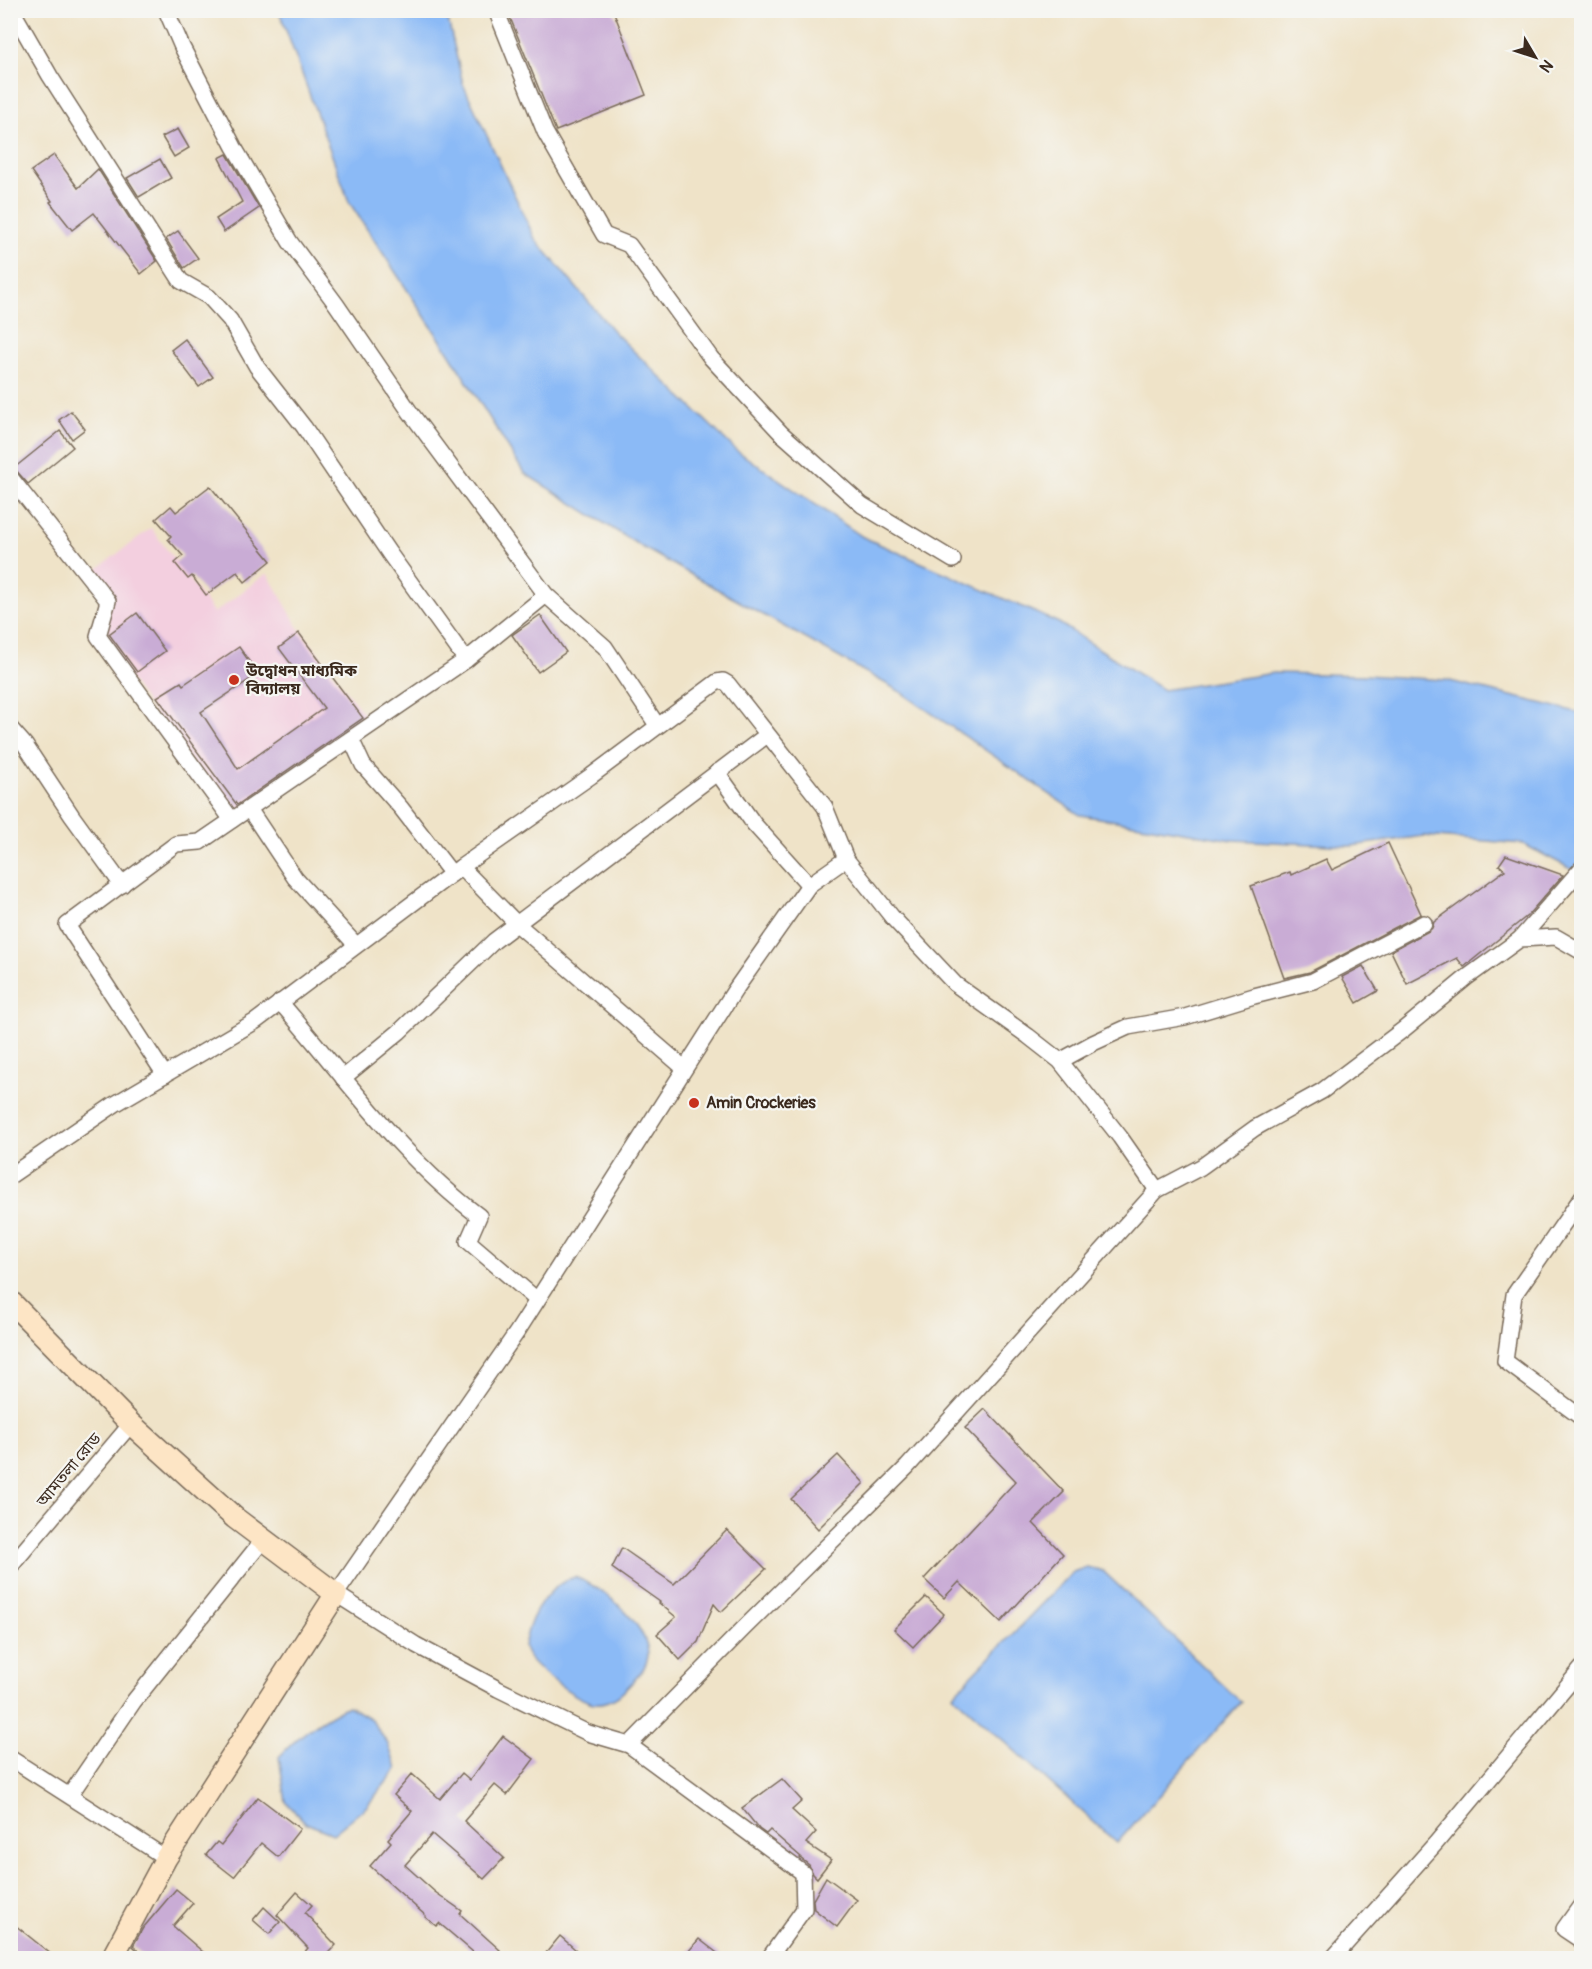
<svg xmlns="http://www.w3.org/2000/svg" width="1592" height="1969" font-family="Pangolin,'Noto Sans Bengali',sans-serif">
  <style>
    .built { fill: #f3cfdf }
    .water { fill: #8bbaf6; stroke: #63728a; stroke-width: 1.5 }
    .building { fill: #c9acd5 }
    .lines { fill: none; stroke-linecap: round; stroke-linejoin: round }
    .minor-casing { stroke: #7a6b5a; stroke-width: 18 }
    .secondary-casing { stroke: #7a6b5a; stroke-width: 24 }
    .minor { stroke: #fff; stroke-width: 15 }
    .secondary { stroke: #fde5c5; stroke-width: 21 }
    .poi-dot { fill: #c8321e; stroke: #f6f6f2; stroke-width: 2 }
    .labels { text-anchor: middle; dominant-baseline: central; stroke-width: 4.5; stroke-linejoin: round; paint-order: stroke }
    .poi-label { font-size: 16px; font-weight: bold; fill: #3b2a1e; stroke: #f6f6f2; text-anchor: start }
    .street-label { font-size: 16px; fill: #3b2a1e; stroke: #f6f6f2 }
  </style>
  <rect width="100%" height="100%" fill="#f6f6f2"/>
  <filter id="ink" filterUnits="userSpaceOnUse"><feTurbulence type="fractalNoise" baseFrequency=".0167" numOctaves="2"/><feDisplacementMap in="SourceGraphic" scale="12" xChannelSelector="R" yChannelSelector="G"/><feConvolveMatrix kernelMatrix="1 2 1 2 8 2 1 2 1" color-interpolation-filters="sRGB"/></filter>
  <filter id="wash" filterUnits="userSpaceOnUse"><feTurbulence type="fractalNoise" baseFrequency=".008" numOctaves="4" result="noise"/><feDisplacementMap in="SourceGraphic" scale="24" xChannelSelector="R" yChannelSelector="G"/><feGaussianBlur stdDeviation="1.35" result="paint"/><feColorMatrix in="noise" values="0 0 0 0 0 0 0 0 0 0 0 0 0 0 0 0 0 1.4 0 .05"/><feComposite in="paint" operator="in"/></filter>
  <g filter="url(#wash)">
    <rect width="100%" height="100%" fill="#efe3c8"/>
    <path class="built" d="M151,528L214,613L267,573L299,628L372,725L232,820L98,636L108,601L88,576Z"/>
    <g class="water">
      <path d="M279,11H446L463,84L535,239L615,333L737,451L863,537L1059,623L1163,690L1274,673L1364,675L1446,680L1581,713V874L1523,844L1424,836L1351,846L1232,840L1080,815L899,691L642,547L524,473L449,353L349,202Z"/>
      <path d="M1087,1567L1103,1571L1241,1702L1117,1843L953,1695L1073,1572Z"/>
      <path d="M575,1577C602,1587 647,1623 648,1654C648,1669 632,1682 623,1692C615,1700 601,1706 590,1702C574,1697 526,1664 524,1647C524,1644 525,1641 526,1638C531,1613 550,1584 575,1577Z"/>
      <path d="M348,1706L371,1719L388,1744L397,1769L366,1807L333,1834L306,1823L286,1802L279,1757C300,1734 320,1720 348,1706Z"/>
    </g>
    <g id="blocks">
      <g class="building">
        <path d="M507,10H613L646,95L556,131Z"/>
        <path d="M178,129L189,148L174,157L162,137Z"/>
        <path d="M227,154L259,208L224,232L216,219L242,202L219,158Z"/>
        <path d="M54,155L78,188L98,169L157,261L141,274L94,213L72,230L50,202L52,201L31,171Z"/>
        <path d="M160,159L171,178L139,197L127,178Z"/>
        <path d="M178,231L198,258L184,268L166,239Z"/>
        <path d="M185,339L213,377L199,387L171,350Z"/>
        <path d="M71,411L85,429L72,439L59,420Z"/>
        <path d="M60,431L73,447L28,484L14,468Z"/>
        <path d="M210,486L271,561L245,582L237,572L206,595L192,576L188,579L175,563L183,556L168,539L171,536L156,519L171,506L176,512Z"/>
        <path d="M137,613L165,651L137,672L109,634Z"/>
        <path d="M540,615L566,652L538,672L512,635Z"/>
        <path d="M299,633L363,718L237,805L157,697L181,682L183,685L239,647L258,674L201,712L238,769L324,708L279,648Z"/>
        <path d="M1388,843L1421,914L1310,972L1284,978L1251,886L1290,872L1291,875L1326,859L1332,870Z"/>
        <path d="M1506,855L1563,875L1527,916L1464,967L1457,958L1407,984L1391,951L1429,931L1432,928L1434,922L1505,870L1499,865Z"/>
        <path d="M1363,966L1378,991L1357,1003L1342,977Z"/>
        <path d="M985,1409L1064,1492L1033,1523L1063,1554L1001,1622L959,1582L944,1598L924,1579L1016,1481L965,1428Z"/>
        <path d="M838,1455L864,1483L818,1529L791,1499Z"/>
        <path d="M727,1530L766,1569L721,1612L714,1604L698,1642L680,1660L657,1634L676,1617L659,1603L660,1602L612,1568L622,1548L674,1584Z"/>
        <path d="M926,1597L944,1614L913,1647L894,1629Z"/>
        <path d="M503,1736L534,1759L507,1795L495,1785L464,1821L504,1858L484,1879L432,1834L405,1865L435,1892L462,1911L460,1914L500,1950L492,1959H467L473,1952L439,1923L436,1926L425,1917L426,1916L370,1866L391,1842L388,1839L412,1811L394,1795L412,1774L440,1799L462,1773L470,1780Z"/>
        <path d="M782,1779L802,1801L792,1810L816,1832L806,1843L831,1860L817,1878L813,1874L809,1865L800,1858L801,1857L770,1830L766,1834L759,1829L742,1808Z"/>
        <path d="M258,1797L300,1829L278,1857L261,1843L234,1877L206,1855L217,1842L221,1845Z"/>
        <path d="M826,1877L857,1900L837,1927L814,1909L813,1900Z"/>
        <path d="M176,1889L193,1903L173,1926L211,1959H147L133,1946L143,1928Z"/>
        <path d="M297,1892L312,1905L305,1913L336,1945L322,1959H299L308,1948L277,1915Z"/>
        <path d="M264,1907L280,1922L269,1934L253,1920Z"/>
        <path d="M10,1921L57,1959H10Z"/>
        <path d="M560,1936L576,1950L568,1959H541Z"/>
        <path d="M699,1939L725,1959H682Z"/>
      </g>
    </g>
  </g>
  <g filter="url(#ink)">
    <use href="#blocks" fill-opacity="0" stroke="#7a6b5a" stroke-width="1.5"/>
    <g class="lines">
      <g class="minor-casing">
        <g id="minor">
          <path d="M12,10L50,76L181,281L209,297L230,320L257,367L304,427L389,553L466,660"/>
          <path d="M166,10L182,47L234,147L290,242L336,304L410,412L546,595L605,647L657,725"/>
          <path d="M496,10L545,132L604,235L629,245L711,358L781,433L862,505L953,560"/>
          <path d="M10,477L108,601L98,636L232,820"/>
          <path d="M10,728L25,745L72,816L122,885"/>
          <path d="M351,739L363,765L401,808L452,874"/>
          <path d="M717,772L754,824L809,885"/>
          <path d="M249,809L295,878L356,945"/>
          <path d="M461,867L517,924L684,1068"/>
          <path d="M1520,939L1582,868"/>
          <path d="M280,1002C344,1075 400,1157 479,1216L468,1241L537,1300"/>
          <path d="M1060,1061L1093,1043L1128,1027L1185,1017L1254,996L1313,981L1424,923"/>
          <path d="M165,1075L67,925L176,844L200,842L466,660L546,595"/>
          <path d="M343,1078L399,1032L494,941L767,735"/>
          <path d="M10,1176L115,1104L256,1021L461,867L591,776L717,682L723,681L728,684L825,807L846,859L892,917L955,984L1028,1036L1060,1061L1120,1137L1157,1190"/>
          <path d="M1582,1197L1514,1295L1505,1361L1582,1418"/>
          <path d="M10,1567L131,1424"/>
          <path d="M629,1745L743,1629L907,1467L1157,1190L1201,1167L1255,1128L1322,1091L1404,1029L1466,978L1520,939L1556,937L1582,952"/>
          <path d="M10,1758L166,1858"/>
          <path d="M70,1795L134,1701L263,1540"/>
          <path d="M1582,1904L1564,1929L1582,1941"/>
          <path d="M769,1958L804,1909L803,1873L629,1745L588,1733L498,1689L416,1645L336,1594L517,1332L735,990L809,885L846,859"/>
          <path d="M1333,1958L1436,1843L1582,1668"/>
        </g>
      </g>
      <g class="secondary-casing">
        <path id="secondary" d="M10,1301L131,1424L235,1518L336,1594L166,1858L112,1958"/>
      </g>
      <use href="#minor" class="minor"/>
      <use href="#secondary" class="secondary"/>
    </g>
  </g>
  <g class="poi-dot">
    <circle cx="234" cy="680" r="6"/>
    <circle cx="694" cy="1103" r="6"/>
  </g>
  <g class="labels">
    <g class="poi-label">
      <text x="246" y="671">উদ্বোধন মাধ্যমিক<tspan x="246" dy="18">বিদ্যালয়</tspan></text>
      <text x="706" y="1103">Amin Crockeries</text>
    </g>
    <g class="street-label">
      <text transform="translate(69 1470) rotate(-50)">আমতলা রোড</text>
    </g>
  </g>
  <rect width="1592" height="1969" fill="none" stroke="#f6f6f2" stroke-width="36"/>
  <g transform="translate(1535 57) rotate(129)" stroke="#f6f6f2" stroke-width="4.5" paint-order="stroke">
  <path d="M0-4.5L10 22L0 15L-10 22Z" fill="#3b2a1e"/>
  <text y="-9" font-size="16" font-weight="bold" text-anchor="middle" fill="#3b2a1e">N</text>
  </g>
</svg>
